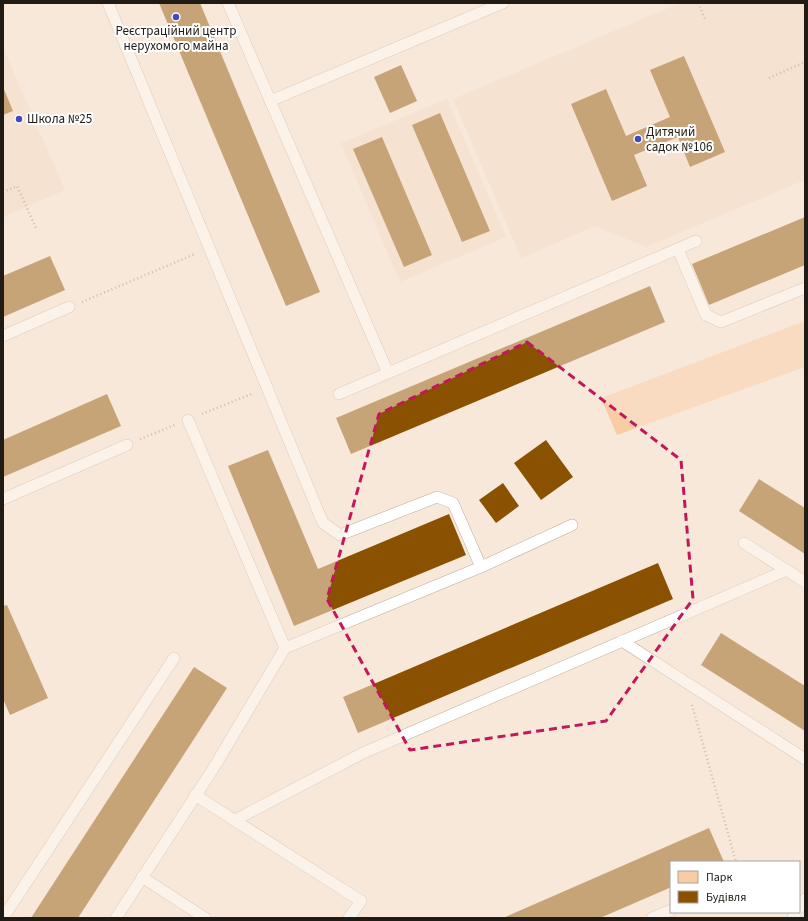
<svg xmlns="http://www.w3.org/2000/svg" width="808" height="921" font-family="'Source Sans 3',sans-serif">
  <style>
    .built { fill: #f2dcc7 }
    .green { fill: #f8cda3 }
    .building { fill: #8a5200 }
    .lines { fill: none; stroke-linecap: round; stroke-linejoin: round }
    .service-casing { stroke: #bcad9f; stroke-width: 12 }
    .path { stroke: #968b80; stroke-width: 2.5; stroke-dasharray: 1 3; stroke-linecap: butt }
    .service { stroke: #fff; stroke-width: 11 }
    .marked { fill: none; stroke: #c2185b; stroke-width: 3; stroke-dasharray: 8 5; stroke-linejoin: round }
    .poi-dot { fill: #4547bc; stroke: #fff; stroke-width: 1.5 }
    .labels { text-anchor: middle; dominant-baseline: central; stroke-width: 4; stroke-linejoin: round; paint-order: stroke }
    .poi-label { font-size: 13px; fill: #201b15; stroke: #fff; text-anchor: start }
  </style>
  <rect width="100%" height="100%" fill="#f8e8d9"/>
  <g class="built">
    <path d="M680,3H805V180L646,247L595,226L521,258L453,99Z"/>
    <path d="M3,48L65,190L3,217Z"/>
    <path d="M447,99L506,237L400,282L341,143Z"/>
  </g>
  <path class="green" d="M805,321V367L617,435L601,398Z"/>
  <g class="building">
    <path d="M159,3H200L320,292L286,306Z"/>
    <path d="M684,56L725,152L690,167L678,137L634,155L647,186L612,201L571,104L606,89L626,136L670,117L650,70Z"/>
    <path d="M401,65L417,101L390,113L374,77Z"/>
    <path d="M3,87L13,111L3,115Z"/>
    <path d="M440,113L490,231L462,242L412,125Z"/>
    <path d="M382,137L432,255L404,267L353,149Z"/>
    <path d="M805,217V265L709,305L692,264Z"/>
    <path d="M50,256L65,290L3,317V276Z"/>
    <path d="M650,286L665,322L351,454L336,418Z"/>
    <path d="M107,394L121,426L3,477V440Z"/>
    <path d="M546,440L573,477L541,500L514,463Z"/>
    <path d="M268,450L318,569L449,514L466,555L294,626L228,466Z"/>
    <path d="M759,479L805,508V554L739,511Z"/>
    <path d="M503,483L519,506L496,523L479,500Z"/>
    <path d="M658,563L673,599L358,733L343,697Z"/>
    <path d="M7,605L48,698L10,715L3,699V606Z"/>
    <path d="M721,633L805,686V731L701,665Z"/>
    <path d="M194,667L227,688L78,918H31Z"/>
    <path d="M709,828L724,862H671V887L667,889L600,918H503Z"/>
  </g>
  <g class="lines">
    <g class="service-casing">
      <g id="service">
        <path d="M108,3L323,523L340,535L437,497L453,503L481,567L285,648L213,769L116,918"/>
        <path d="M228,3L388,373"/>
        <path d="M270,101L503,3"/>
        <path d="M678,249L706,315L721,322L805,288"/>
        <path d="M3,336L69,307"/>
        <path d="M339,394L696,241"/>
        <path d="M188,420L285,648"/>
        <path d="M3,499L127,445"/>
        <path d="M744,543L805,582"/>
        <path d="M481,567L572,525"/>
        <path d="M622,641L805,759"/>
        <path d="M195,795L361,901L349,918"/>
        <path d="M235,820L363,753L787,570"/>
        <path d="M142,877L205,918"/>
        <path d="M799,908L805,899"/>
        <path d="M3,918L174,658"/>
        <path d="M652,918L671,910"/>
        <path d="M793,918L796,912"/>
      </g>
    </g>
    <g class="path">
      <path d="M698,3L705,19"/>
      <path d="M769,78L805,62"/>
      <path d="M3,192L17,186L36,228"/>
      <path d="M82,302L195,254"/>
      <path d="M202,414L254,393"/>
      <path d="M140,439L175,425"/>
      <path d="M692,705L736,862"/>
    </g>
    <use href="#service" class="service"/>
  </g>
  <path d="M0 0H808V921H0ZM527,342L681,460L693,599L606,721L410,750L327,599L379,414Z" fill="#f8e8d9" fill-opacity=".55" fill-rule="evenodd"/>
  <path class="marked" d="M527,342L681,460L693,599L606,721L410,750L327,599L379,414Z"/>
  <g class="poi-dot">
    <circle cx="176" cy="17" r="4"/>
    <circle cx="19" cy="119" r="4"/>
    <circle cx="638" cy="139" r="4"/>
  </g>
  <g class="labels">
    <g class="poi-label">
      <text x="176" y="31" text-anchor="middle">Реєстраційний центр<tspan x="176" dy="15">нерухомого майна</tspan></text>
      <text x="27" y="119">Школа №25</text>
      <text x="646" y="132">Дитячий<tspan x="646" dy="15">садок №106</tspan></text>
    </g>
  </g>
  <rect width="808" height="921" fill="none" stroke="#201b15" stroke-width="8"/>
  <rect x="670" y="861" width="130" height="52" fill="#ffffff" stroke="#a6a4a1"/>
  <rect x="678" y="871" width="20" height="12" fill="#f8cda3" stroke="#a6a4a1"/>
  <text x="706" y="881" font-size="12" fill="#201b15">Парк</text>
  <rect x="678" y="891" width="20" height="12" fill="#8a5200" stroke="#a6a4a1"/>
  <text x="706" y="901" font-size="12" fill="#201b15">Будівля</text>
</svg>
